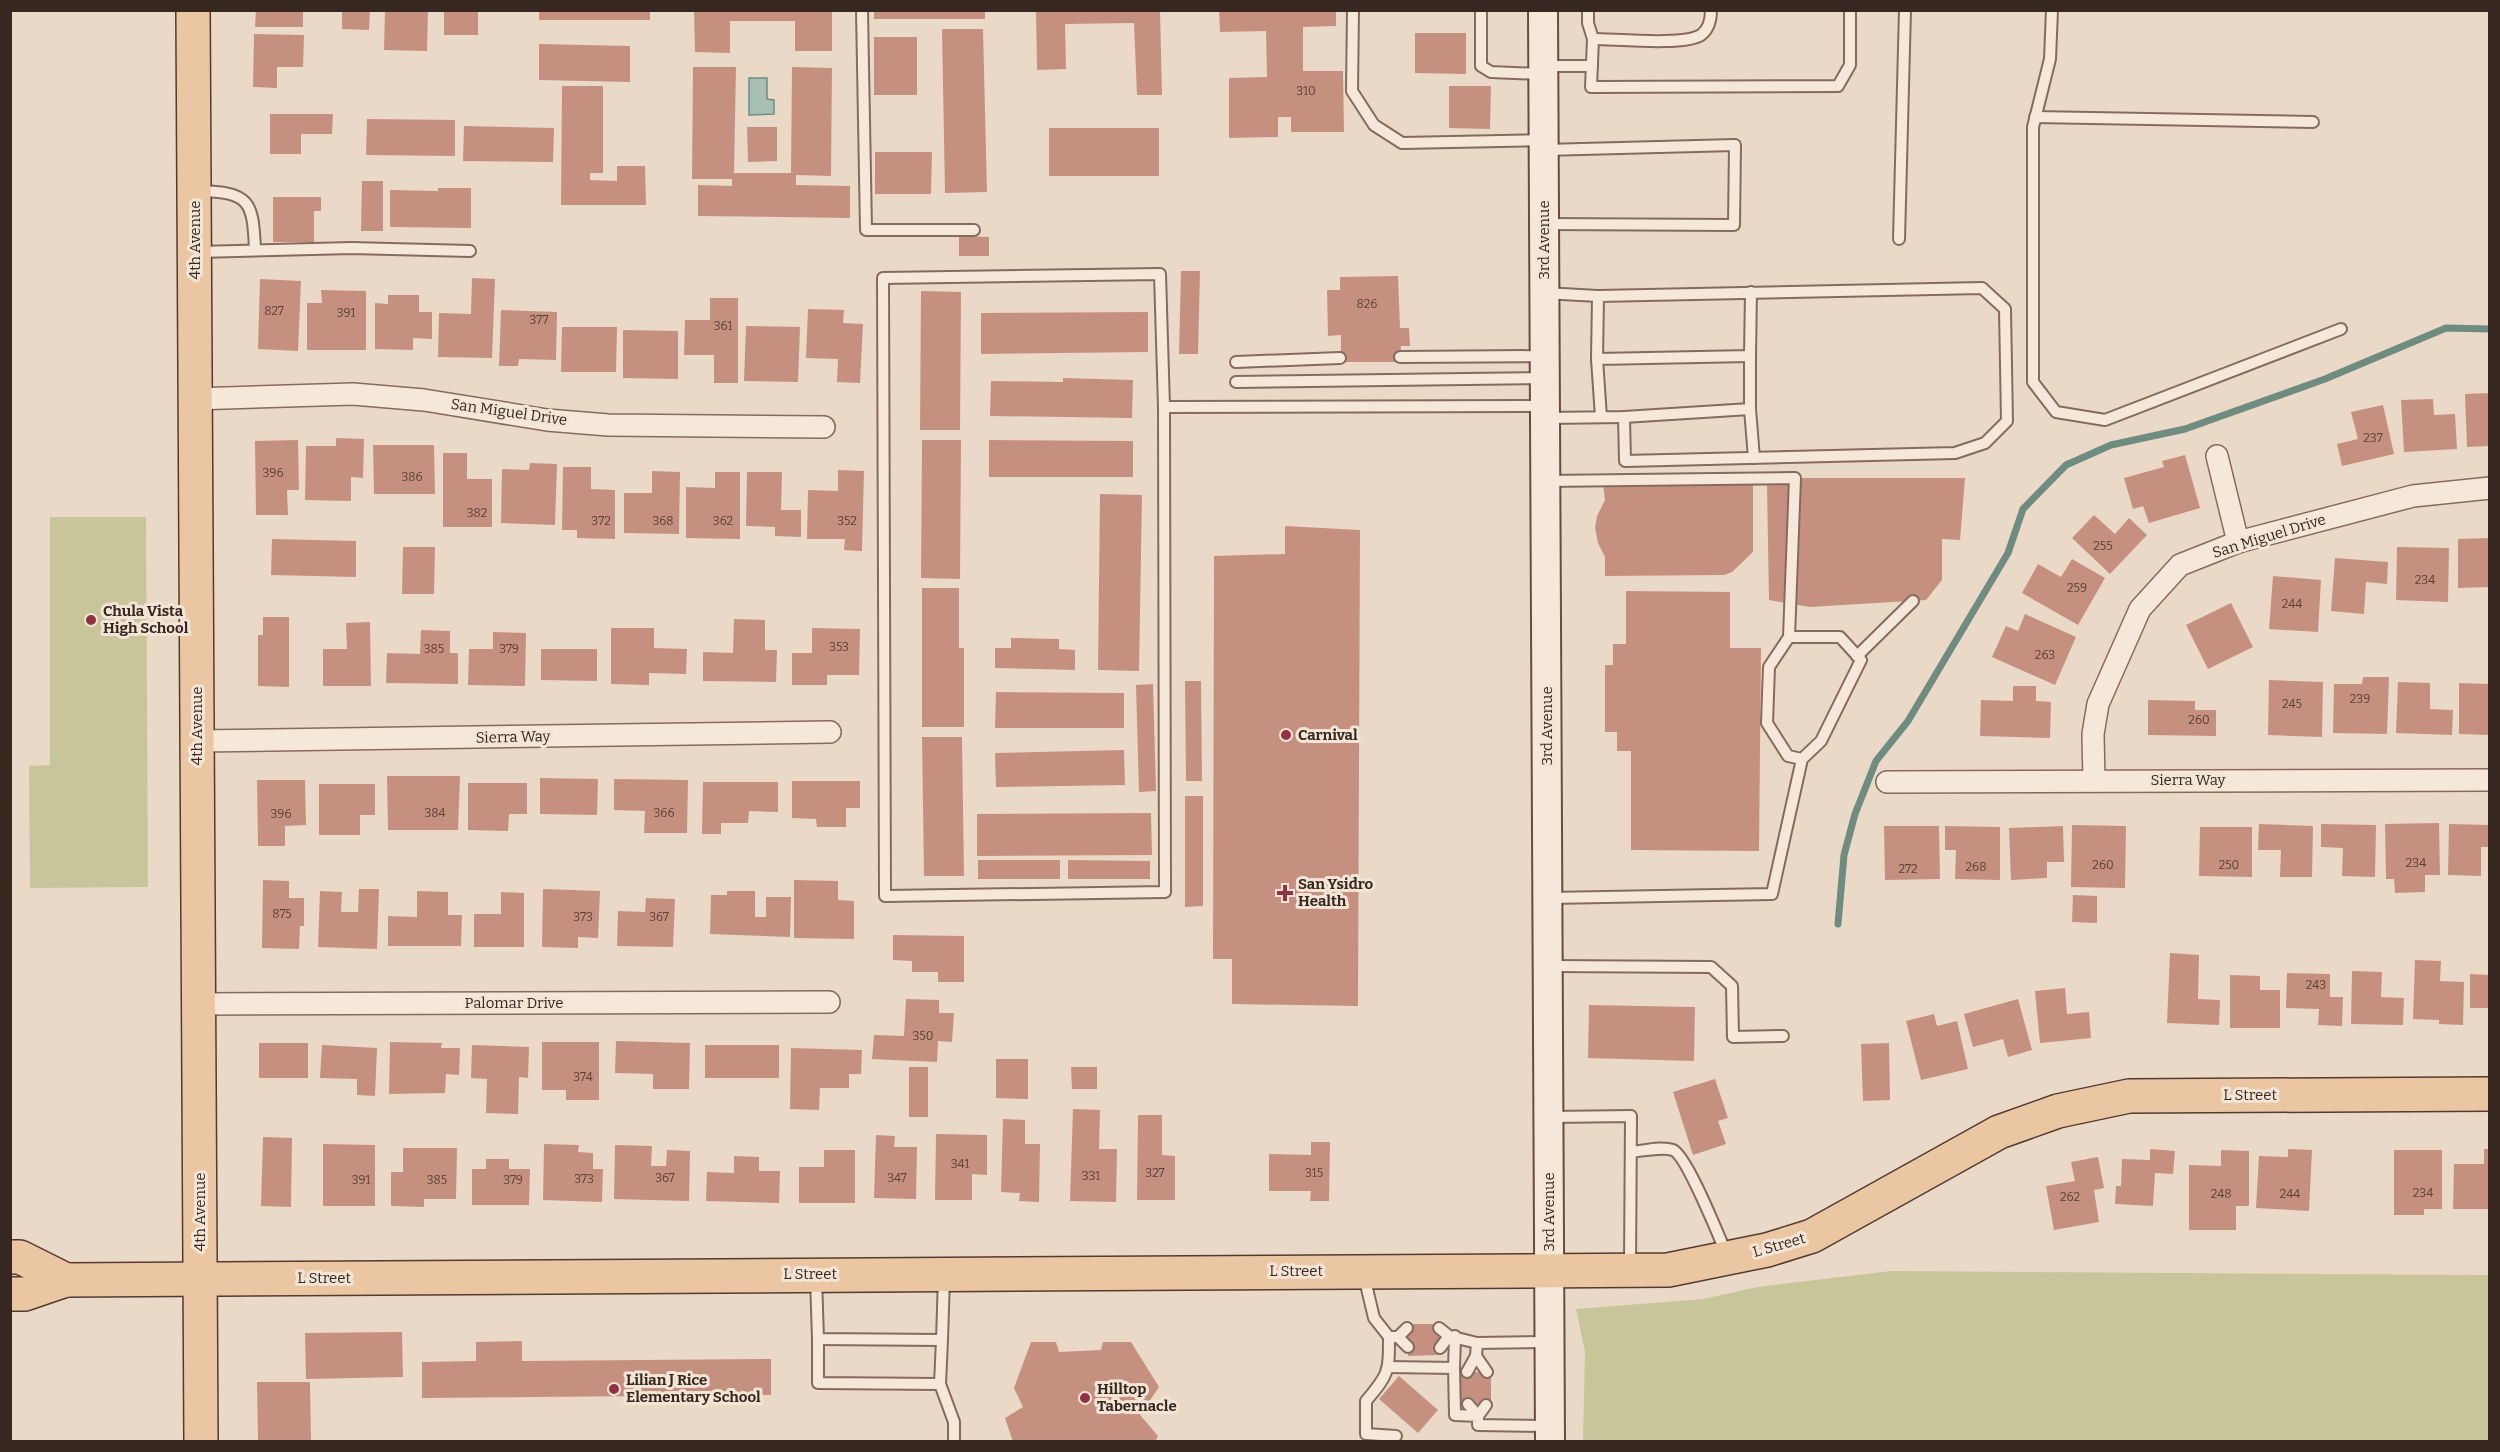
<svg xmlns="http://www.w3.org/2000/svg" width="2500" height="1452" font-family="Bitter,serif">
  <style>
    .green { fill: #c8c59b }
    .water { fill: #a8bfb4; stroke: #6f8c80; stroke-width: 1.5 }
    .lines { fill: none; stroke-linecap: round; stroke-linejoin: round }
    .stream { stroke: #6f8c80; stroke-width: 7 }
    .building { fill: #c69080 }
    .lane-casing { stroke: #856b5e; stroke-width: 14 }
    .street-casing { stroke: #856b5e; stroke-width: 24 }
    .secondary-casing { stroke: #674d41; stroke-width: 32 }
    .primary-casing { stroke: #533b31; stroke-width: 36 }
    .lane { stroke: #f6e8d9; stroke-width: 10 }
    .street { stroke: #f6e8d9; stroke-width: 21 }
    .secondary { stroke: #f6e8d9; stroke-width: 28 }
    .primary { stroke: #eac7a2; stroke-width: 33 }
    .poi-dot { fill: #8f3344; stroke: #f3e5d6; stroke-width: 2 }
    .labels { text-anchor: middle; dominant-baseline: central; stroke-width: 6; stroke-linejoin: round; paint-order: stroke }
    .number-label { font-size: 12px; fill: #5a4138 }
    .street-label { font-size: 15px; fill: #362720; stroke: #f3e5d6 }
    .poi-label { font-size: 15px; font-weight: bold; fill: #362720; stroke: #f3e5d6; text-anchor: start }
  </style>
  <rect width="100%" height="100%" fill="#ebd9c7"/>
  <g class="green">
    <path d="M50,517H146L148,887L30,888L29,766L50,765Z"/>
    <path d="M1891,1271L2489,1275V1441H1583L1585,1352L1576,1309L1703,1299L1758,1287Z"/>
  </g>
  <path class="water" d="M749,78H767V99L774,100V114L749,115Z"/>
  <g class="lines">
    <path class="stream" d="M1838,924L1844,855L1855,814L1876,761L1908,721L2008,553L2023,509L2066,465L2111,445L2185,429L2325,379L2446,328L2490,329"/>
  </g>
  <g class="building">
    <path d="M256,10H303V27H255Z"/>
    <path d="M342,10H370L369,30L342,29Z"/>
    <path d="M385,10H428L427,51L384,50Z"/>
    <rect x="444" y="10" width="34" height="25"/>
    <rect x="539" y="10" width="111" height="10"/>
    <path d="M694,10H832V51H795V21H730V53L695,52Z"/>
    <rect x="874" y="10" width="111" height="9"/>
    <path d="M1036,10H1160L1162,95H1137L1134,23L1065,24L1066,69L1037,70Z"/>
    <path d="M1219,10H1336V26L1303,27V71H1343L1344,132H1291V117H1278V137L1229,138V78L1267,77L1266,31L1220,32Z"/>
    <path d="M942,29H983L987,192L945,193Z"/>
    <path d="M1415,33H1466V74L1415,73Z"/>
    <path d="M254,34L304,35L303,67H277V88L253,87Z"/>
    <rect x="874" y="37" width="43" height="58"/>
    <path d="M539,44L630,46V82L539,80Z"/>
    <path d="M693,67H736L734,173H791L792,67L832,68L831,176L796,175V185L850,186V218L698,216V185L732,186V179H692Z"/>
    <path d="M562,86H603V173H590V180L617,181V166H645L646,205H561Z"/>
    <path d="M1449,86H1491L1490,129L1449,128Z"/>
    <path d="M270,114H333L332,134H301V154H270Z"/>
    <path d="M367,119L455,120V156L366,155Z"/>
    <path d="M464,126L554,128L553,162L463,161Z"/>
    <path d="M747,127H777V161L748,162Z"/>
    <rect x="1049" y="128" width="110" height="48"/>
    <path d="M875,152H932L931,194H875Z"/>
    <path d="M362,181H383V231H361Z"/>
    <path d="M438,188H471V228L390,227V190L438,191Z"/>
    <path d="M273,197H321V211H314V242H273Z"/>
    <path d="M959,236L989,237V256H959Z"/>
    <path d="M1181,271H1200L1198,354H1179Z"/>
    <path d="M1398,276L1400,328H1409L1410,346H1401L1400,362H1341V335L1328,336L1327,290H1340V277Z"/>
    <path d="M472,278L495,279L492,358L438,357L439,313L471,314Z"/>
    <path d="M260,279L301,281L298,351L258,349Z"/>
    <path d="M321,290L366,291V350H307V303H322Z"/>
    <path d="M921,291L961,292L960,430H920Z"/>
    <path d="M388,295H419V312H432V339L413,338V350L375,349V303L388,304Z"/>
    <path d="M710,298H738V383H714V355H684L685,320H710Z"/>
    <path d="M808,309L844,310L843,323L863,324L860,383L837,382L838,359L806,358Z"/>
    <path d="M501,310L557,312L556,360L519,359L518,366H499Z"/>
    <path d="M1148,312V352L981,354V313Z"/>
    <path d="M746,326L800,327L798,382L744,381Z"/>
    <path d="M562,327H617L616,372H561Z"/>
    <path d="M623,330L678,331V379L623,378Z"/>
    <path d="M1063,378L1133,380L1132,418L990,416L991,381L1063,382Z"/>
    <path d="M2490,393V446L2467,447L2465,394Z"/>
    <path d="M2433,399L2434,415L2455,414L2457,449L2404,452L2401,400Z"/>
    <path d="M2383,405L2394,454L2342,466L2337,444L2358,439L2351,412Z"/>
    <path d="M336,438L364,439L363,478L351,477V501L305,500L306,446H336Z"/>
    <path d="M298,440L299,490H287L288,515H256L255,441Z"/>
    <path d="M922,440H961L960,579L921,578Z"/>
    <path d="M989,440L1133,441V477H989Z"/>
    <path d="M373,445H434L435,494H374Z"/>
    <path d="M443,453H467V479H492V527H443Z"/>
    <path d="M2185,455L2200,508L2149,523L2143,506L2133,509L2124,478L2164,467L2162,461Z"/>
    <path d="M530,463L557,464L555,525L501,523L502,469L529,470Z"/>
    <path d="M563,467H591V489L615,490V539L577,538V530H562Z"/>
    <path d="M838,470L864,471L862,551L844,550L845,539H807L808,490L838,491Z"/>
    <path d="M652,471L680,472L679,534L624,533V493H652Z"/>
    <path d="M715,472H740V539L686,538V487L715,488Z"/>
    <path d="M747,472H782L781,510H801V537L775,536V527L746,526Z"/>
    <path d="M1795,478H1965L1960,540L1942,539V580L1926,600L1810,607L1769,600L1767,485Z"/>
    <path d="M1603,483H1753V552L1732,572L1724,575L1605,576V557L1598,543L1595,528L1597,516L1605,500Z"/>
    <path d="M1100,494L1142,495L1139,671L1098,670Z"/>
    <path d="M2094,515L2115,534L2129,518L2147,535L2110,574L2072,538Z"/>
    <path d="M1285,526L1360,530L1358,1006L1232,1004V959H1213L1214,556L1285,554Z"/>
    <path d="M2490,538V587L2458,588V539Z"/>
    <path d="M272,539L356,541V577L271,575Z"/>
    <path d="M403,547H435L434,594H402Z"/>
    <path d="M2397,547L2449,548L2448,602L2396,600Z"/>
    <path d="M2335,558L2388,562L2387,584L2366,582L2364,614L2331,611Z"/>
    <path d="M2072,559L2105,578L2078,625L2022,593L2038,564L2061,577Z"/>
    <path d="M2273,576L2321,580L2318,632L2269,629Z"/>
    <path d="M922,588H959V648H964V727H922Z"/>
    <path d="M1626,591L1730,592V648H1761L1759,851L1631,850V751H1617V732H1605V665H1613V644H1626Z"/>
    <path d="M2231,603L2253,647L2208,669L2186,625Z"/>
    <path d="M2025,614L2076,637L2055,685L1992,657L2006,626L2018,631Z"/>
    <path d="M263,617H289V687L258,686V635H263Z"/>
    <path d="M734,619L765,620V650H777L776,682L703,681V652L733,653Z"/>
    <path d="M370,622L371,686H323V649H347L346,623Z"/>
    <path d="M611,628H654V648L687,649L686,674L649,673V685L611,684Z"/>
    <path d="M812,628L860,629L859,675H827V685H792V653H812Z"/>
    <path d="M421,630L450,631V653H458V684L386,683L387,653L420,654Z"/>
    <path d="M493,632L526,633L525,686L468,685L469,649H493Z"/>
    <path d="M1011,638L1059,639V649L1075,650V670L995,668V648H1011Z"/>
    <path d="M541,649H597V681L541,680Z"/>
    <path d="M2363,677H2389L2387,734L2333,733L2334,684H2362Z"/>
    <path d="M2269,680L2323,682L2322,737L2268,735Z"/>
    <path d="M1185,681H1201L1202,781H1186Z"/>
    <path d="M2398,682L2430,683V709L2453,710L2452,735L2396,733Z"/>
    <path d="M2459,683L2490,684V735L2459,734Z"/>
    <path d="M1153,684L1156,791L1139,792L1136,685Z"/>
    <path d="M2013,686H2036V701L2051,702L2050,738L1980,736L1981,700L2013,701Z"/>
    <path d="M996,692L1124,693V728H995Z"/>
    <path d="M2148,700L2195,701V710H2216V736L2148,735Z"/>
    <path d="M922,737H962L964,876H924Z"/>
    <path d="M1124,750L1125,785L996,787L995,753Z"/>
    <path d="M387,776H460L458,830H388Z"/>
    <path d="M540,778L598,779L597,815L540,814Z"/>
    <path d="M614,779L688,780L687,833H644L645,811L614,810Z"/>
    <path d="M257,780H305L306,825L285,826V846H258Z"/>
    <path d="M792,781H860V808H846V827H817L816,819L792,818Z"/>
    <path d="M703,782H778V812L749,811L748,823H721V834H702Z"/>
    <path d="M468,783H527V814H509L508,831L468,830Z"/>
    <path d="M319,784H375V815H360V835H319Z"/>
    <path d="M1185,796H1203V906L1185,907Z"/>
    <path d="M1151,813L1152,855L977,856V814Z"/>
    <path d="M2439,823L2440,875H2425V892L2395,893L2394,879H2386L2385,824Z"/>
    <path d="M2259,824L2313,826L2312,877H2280L2281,850H2258Z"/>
    <path d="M2321,824L2376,825L2375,877L2342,876L2343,848L2321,847Z"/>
    <path d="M2449,824L2490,825V847H2481V876L2448,875Z"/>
    <path d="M2072,825L2126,826L2125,888L2071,887Z"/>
    <path d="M1884,826H1939L1940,879L1885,880Z"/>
    <path d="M1945,826L2000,827V880L1955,879L1956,850H1945Z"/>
    <path d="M2063,826L2064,862H2047V878L2011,880L2009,828Z"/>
    <path d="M2200,827H2252V877L2199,876Z"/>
    <rect x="978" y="860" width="82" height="19"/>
    <path d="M1068,860L1150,861V879H1068Z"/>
    <path d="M263,880L289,881V898H304V926H300L299,949L262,948Z"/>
    <path d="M794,880L838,881V900L854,901V939L794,938Z"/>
    <path d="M359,889H379L377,949L318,947L320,891L342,892L341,912H358Z"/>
    <path d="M543,889L600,891L598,938L578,937V948L542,947Z"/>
    <path d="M417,891L448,892V915H462L461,946H388V916L417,917Z"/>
    <path d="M727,891H755V917H766V897H791L790,937L710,934L711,895H727Z"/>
    <path d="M501,892L524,893V947H474V914H501Z"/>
    <path d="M2073,895L2097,896V923L2072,922Z"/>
    <path d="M646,898L675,899L673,947L617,946L618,911L645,912Z"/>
    <path d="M893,935L964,936V982H938V972H912V961L893,960Z"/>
    <path d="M2170,953L2199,955L2198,999L2220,1000L2219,1025L2167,1023Z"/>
    <path d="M2415,960L2441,961L2440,981L2464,982L2463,1025L2439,1024V1020L2413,1019Z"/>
    <path d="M2352,971L2382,972L2381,997L2404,998L2403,1025L2351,1024Z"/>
    <path d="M2287,973L2330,974V997H2343L2342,1026L2318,1025L2319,1009L2286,1008Z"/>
    <path d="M2470,974L2490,975V1008H2470Z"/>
    <path d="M2230,975L2260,976V990H2280V1028H2230Z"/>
    <path d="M2065,988L2067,1014L2089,1012L2091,1038L2040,1043L2035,991Z"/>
    <path d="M906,999L939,1000V1013H954L952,1042L938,1041L937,1062L872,1059L874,1035L904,1036Z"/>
    <path d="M2018,999L2032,1050L2008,1057L2003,1039L1973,1047L1964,1014Z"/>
    <path d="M1589,1005L1695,1007L1694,1061L1588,1058Z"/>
    <path d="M1934,1014L1937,1026L1957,1021L1968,1069L1921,1080L1906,1021Z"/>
    <path d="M616,1041L690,1043L689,1089H653V1074L615,1073Z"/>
    <path d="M390,1042L442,1043L441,1048H460L459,1075L446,1074L445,1093L389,1094Z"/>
    <path d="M542,1042H599V1100H566V1090H542Z"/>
    <rect x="259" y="1043" width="49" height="35"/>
    <path d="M1889,1043L1890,1100L1863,1101L1861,1044Z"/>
    <path d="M322,1045L377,1048L375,1096L357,1095V1079L320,1078Z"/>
    <path d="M472,1045L529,1047L528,1078L519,1077L518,1114L486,1113L487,1079L471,1078Z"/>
    <rect x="705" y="1045" width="74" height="33"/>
    <path d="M791,1048L862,1050L861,1074H849V1088H820L819,1110L790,1109Z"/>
    <path d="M996,1059H1028V1099L996,1098Z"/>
    <rect x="909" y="1067" width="19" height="50"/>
    <path d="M1071,1067H1097V1089H1072Z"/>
    <path d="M1715,1079L1728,1118L1718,1121L1726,1144L1693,1155L1673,1092Z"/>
    <path d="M1073,1109L1100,1110L1099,1149H1117L1116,1202L1070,1201Z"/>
    <path d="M1138,1115H1162V1155L1175,1156V1200H1137Z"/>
    <path d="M1003,1119L1025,1120V1144H1040L1039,1202L1019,1201L1020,1193L1001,1192Z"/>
    <path d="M936,1134L987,1135V1175L972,1174V1200H935Z"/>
    <path d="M876,1135L895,1136L894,1147H917L916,1199L874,1198Z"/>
    <path d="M263,1137L292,1138L291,1207L261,1206Z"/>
    <path d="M1311,1142H1330L1329,1201H1310L1311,1191H1269V1154L1311,1155Z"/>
    <path d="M323,1144L375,1145V1206H323Z"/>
    <path d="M544,1144L579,1145L578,1152L593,1153V1169H603L602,1202L543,1200Z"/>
    <path d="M615,1145L652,1146L651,1166H666L667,1150L690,1151L689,1201L614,1199Z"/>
    <path d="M403,1148H457L456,1199H424V1207L391,1206V1172H403Z"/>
    <path d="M2150,1149L2175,1151L2173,1174L2155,1173L2153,1206L2115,1204L2116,1186H2121L2122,1159L2150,1160Z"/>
    <path d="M2288,1149L2312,1150L2309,1211L2256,1208L2259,1156L2288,1157Z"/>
    <path d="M2484,1149H2490V1209H2453L2454,1164H2484Z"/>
    <path d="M824,1150H855V1203H799V1167H824Z"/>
    <path d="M2221,1150L2249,1151V1206H2236V1230H2189V1165L2221,1166Z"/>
    <path d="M2394,1150H2442V1209H2424V1215H2394Z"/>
    <path d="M734,1156L759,1157V1171H780L779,1203L706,1201L707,1172L734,1173Z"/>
    <path d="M2098,1157L2104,1188L2094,1190L2099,1222L2054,1230L2046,1186L2075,1181L2071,1162Z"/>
    <path d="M486,1159H509V1169H530L529,1205H472V1169H486Z"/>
    <path d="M1407,1324H1439L1440,1355L1408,1356Z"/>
    <path d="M402,1332L403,1377L306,1379L305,1333Z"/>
    <path d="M522,1341V1361L771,1359V1395L422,1398V1362L476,1361V1342Z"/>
    <path d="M1031,1342H1056L1059,1352L1101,1350L1103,1342H1131L1159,1387L1140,1415L1158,1436L1155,1442H1013L1005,1418L1023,1407L1014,1388Z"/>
    <rect x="1460" y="1372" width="31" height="32"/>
    <path d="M1399,1376L1438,1410L1418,1433L1379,1399Z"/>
    <path d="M257,1382H310L311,1442H258Z"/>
  </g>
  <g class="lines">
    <g class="lane-casing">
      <g id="lane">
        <path d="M862,10L866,230H974"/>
        <path d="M1353,10L1352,91L1374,125L1402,143L1544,140"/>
        <path d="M1481,10V66L1491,72L1541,74"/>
        <path d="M1588,10V23L1593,39L1591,87L1838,86L1850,65V10"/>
        <path d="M2052,10L2050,59L2033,127V382L2056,412L2105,420L2341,329"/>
        <path d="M1593,39C1616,39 1684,46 1701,35C1709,29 1711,20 1711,10"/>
        <path d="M1544,66H1592"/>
        <path d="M2035,117L2313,122"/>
        <path d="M1544,150L1735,145L1734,225L1545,224"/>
        <path d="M198,191C250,192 253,201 255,250"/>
        <path d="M1899,239L1905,10"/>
        <path d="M198,252L351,248L470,251"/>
        <path d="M1544,293L1598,296"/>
        <path d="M1400,357L1544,356"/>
        <path d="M1597,359L1598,296L1982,288L2005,309L2007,421L1985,443L1955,453L1625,461L1624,417"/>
        <path d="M1236,362L1340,358"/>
        <path d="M1236,382L1545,378"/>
        <path d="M1164,407L1165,892L885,896L883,278L1160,274L1164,407L1545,406"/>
        <path d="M1750,409L1754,458"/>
        <path d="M1601,417L1597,359L1750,356L1751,292"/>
        <path d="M1546,418L1624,417L1750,409V356"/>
        <path d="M1546,481L1795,478L1789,637"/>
        <path d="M1857,656L1913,601"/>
        <path d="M1549,898L1772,894L1802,759L1821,741L1861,660L1840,637H1789L1769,667L1767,723L1788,756L1802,759"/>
        <path d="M1549,966L1711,967L1732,986L1733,1037L1783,1036"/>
        <path d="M1551,1117L1631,1116L1630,1266"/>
        <path d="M1631,1152C1644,1151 1661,1146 1673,1150C1687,1156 1719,1237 1727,1255"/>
        <path d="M1364,1276L1374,1318L1389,1337H1398L1407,1328"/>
        <path d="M816,1278L818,1339L942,1340L944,1277"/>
        <path d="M1439,1328L1449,1336L1440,1348"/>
        <path d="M1449,1336L1477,1343"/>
        <path d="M1389,1337C1389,1372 1389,1374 1366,1401V1434L1396,1436"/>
        <path d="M1398,1337L1408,1347"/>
        <path d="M818,1339V1383L940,1384L942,1340"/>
        <path d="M1389,1367L1454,1368L1455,1415L1478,1416V1425L1550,1426"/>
        <path d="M1454,1368L1455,1336"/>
        <path d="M1467,1372L1476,1356"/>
        <path d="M1487,1372L1476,1356L1477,1343L1550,1342"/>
        <path d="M940,1384L954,1422V1442"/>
        <path d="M1468,1404L1478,1416L1486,1405"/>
      </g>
    </g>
    <g class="street-casing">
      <g id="street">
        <path d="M194,399L353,394L424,400L547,420L608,425L824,427"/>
        <path d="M2217,456L2238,542"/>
        <path d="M197,741L830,732"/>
        <path d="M2094,781L2093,734L2098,704L2140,609L2180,565L2238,542L2413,496L2490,488"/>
        <path d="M1887,782L2490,780"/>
        <path d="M199,1004L829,1002"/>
      </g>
    </g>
    <g class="secondary-casing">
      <path id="secondary" d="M1543,10L1550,1442"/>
    </g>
    <g class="primary-casing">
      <g id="primary">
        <path d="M193,10L201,1442"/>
        <path d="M10,1257H20L66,1280"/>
        <path d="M10,1294H25L66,1280L1668,1270L1767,1250L1812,1236L1999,1132L2058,1111L2129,1096L2490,1094"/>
      </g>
    </g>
    <use href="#lane" class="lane"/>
    <use href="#street" class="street"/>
    <use href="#secondary" class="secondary"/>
    <use href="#primary" class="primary"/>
  </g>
  <g class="poi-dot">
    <circle cx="91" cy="620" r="6"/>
    <circle cx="1286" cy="735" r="6"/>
    <path d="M1282 884h6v6h6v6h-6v6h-6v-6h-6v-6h6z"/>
    <circle cx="614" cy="1389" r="6"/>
    <circle cx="1085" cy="1398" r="6"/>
  </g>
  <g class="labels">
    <g class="number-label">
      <text x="1306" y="91">310</text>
      <text x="1367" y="304">826</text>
      <text x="274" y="311">827</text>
      <text x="346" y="313">391</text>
      <text x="539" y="320">377</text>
      <text x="723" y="326">361</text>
      <text x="2373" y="438">237</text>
      <text x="273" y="473">396</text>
      <text x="412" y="477">386</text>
      <text x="477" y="513">382</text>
      <text x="601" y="521">372</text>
      <text x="663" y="521">368</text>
      <text x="723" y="521">362</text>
      <text x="847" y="521">352</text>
      <text x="2103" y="546">255</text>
      <text x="2425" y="580">234</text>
      <text x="2077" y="588">259</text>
      <text x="2292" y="604">244</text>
      <text x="839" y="647">353</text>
      <text x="434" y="649">385</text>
      <text x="509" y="649">379</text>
      <text x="2045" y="655">263</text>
      <text x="2360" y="699">239</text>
      <text x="2292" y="704">245</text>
      <text x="2199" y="720">260</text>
      <text x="435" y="813">384</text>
      <text x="664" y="813">366</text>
      <text x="281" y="814">396</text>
      <text x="2416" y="863">234</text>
      <text x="2103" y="865">260</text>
      <text x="2229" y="865">250</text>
      <text x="1976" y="867">268</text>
      <text x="1908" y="869">272</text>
      <text x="282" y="914">875</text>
      <text x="583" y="917">373</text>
      <text x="659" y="917">367</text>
      <text x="2316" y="985">243</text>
      <text x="923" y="1036">350</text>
      <text x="583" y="1077">374</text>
      <text x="960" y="1164">341</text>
      <text x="1155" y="1173">327</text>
      <text x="1314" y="1173">315</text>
      <text x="1091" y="1176">331</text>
      <text x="665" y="1178">367</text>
      <text x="897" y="1178">347</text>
      <text x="584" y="1179">373</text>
      <text x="361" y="1180">391</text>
      <text x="437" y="1180">385</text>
      <text x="513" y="1180">379</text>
      <text x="2423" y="1193">234</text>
      <text x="2221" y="1194">248</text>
      <text x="2290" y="1194">244</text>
      <text x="2070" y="1197">262</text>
    </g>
    <g class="street-label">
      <text transform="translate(195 240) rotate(-90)">4th Avenue</text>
      <text transform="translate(1544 240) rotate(-90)">3rd Avenue</text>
      <text transform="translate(509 412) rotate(8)">San Miguel Drive</text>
      <text transform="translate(2269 536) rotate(-17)">San Miguel Drive</text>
      <text transform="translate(197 726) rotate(-90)">4th Avenue</text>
      <text transform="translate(1547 726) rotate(-90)">3rd Avenue</text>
      <text transform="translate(513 737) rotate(-1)">Sierra Way</text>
      <text x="2188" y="780">Sierra Way</text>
      <text x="514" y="1003">Palomar Drive</text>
      <text x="2250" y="1095">L Street</text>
      <text transform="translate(200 1212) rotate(-90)">4th Avenue</text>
      <text transform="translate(1549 1212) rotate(-90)">3rd Avenue</text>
      <text transform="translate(1779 1245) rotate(-16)">L Street</text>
      <text x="1296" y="1271">L Street</text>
      <text x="810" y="1274">L Street</text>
      <text x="324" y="1278">L Street</text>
    </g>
    <g class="poi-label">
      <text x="103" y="611">Chula Vista<tspan x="103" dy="17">High School</tspan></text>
      <text x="1298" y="735">Carnival</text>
      <text x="1298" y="884">San Ysidro<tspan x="1298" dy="17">Health</tspan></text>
      <text x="626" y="1380">Lilian J Rice<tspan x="626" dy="17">Elementary School</tspan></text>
      <text x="1097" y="1389">Hilltop<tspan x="1097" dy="17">Tabernacle</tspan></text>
    </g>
  </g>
  <rect width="2500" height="1452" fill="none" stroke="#362720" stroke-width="24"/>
</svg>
